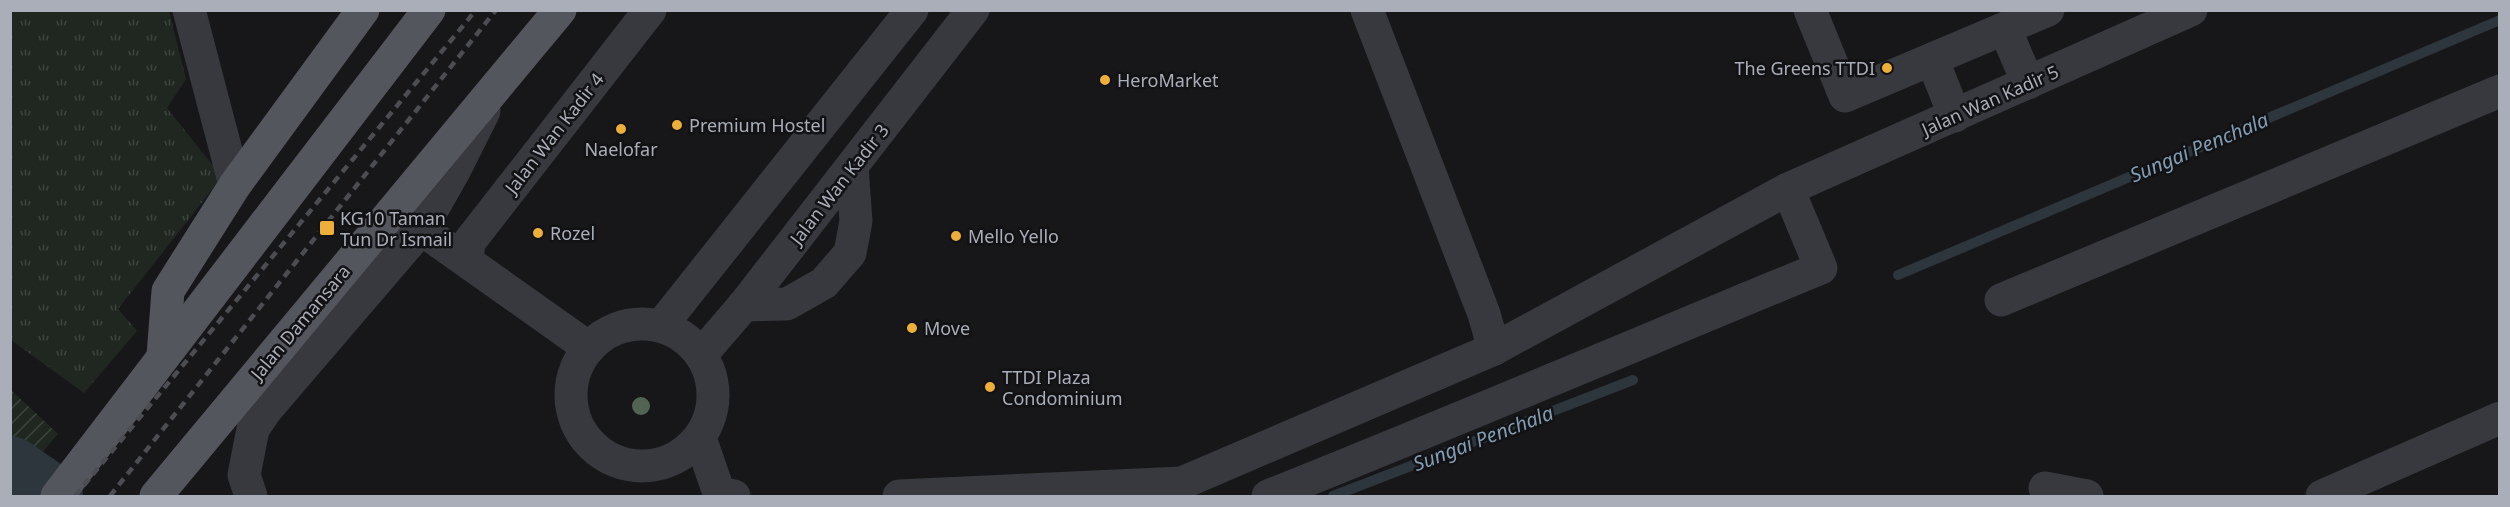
<svg xmlns="http://www.w3.org/2000/svg" width="2510" height="507" font-family="'Noto Sans',sans-serif">
  <style>
    .grass { fill: url(#grass-tufts) }
    .garden { fill: url(#garden-furrows) }
    .lines { fill: none; stroke-linecap: round; stroke-linejoin: round }
    .stream { stroke: #2d363d; stroke-width: 10 }
    .river { stroke: #2d363d; stroke-width: 64 }
    .minor { stroke: #38393e; stroke-width: 33 }
    .major { stroke: #54565d; stroke-width: 33 }
    .rail { stroke: #4b4d53; stroke-width: 4.5; stroke-dasharray: 8 6; stroke-linecap: butt }
    .tree { fill: #516453 }
    .poi-dot { fill: #eeaf3a; stroke: #121214; stroke-width: 2 }
    .labels { text-anchor: middle; dominant-baseline: central; stroke-width: 5; stroke-linejoin: round; paint-order: stroke }
    .poi-label { font-size: 18px; fill: #a9aeb9; stroke: #121214; text-anchor: start }
    .street-label { font-size: 18px; fill: #a9aeb9; stroke: #121214 }
    .water-label { font-size: 20px; font-style: italic; fill: #819cb3; stroke: #121214 }
  </style>
  <defs>
    <pattern id="grass-tufts" width="24" height="20" patternUnits="userSpaceOnUse" patternTransform="scale(1.5)"><rect width="24" height="20" fill="#1f2720"/><path d="M3 7l-1-3M5 7V3M7 7l1-3M15 17l-1-3M17 17v-4M19 17l1-3" fill="none" stroke="#3d443e"/></pattern>
    <pattern id="garden-furrows" width="10" height="10" patternUnits="userSpaceOnUse" patternTransform="scale(1.5)"><rect width="10" height="10" fill="#1f2720"/><path d="M-1 1l2-2M0 10L10 0M9 11l2-2" fill="none" stroke="#3d443e"/></pattern>
  </defs>
  <rect width="100%" height="100%" fill="#171719"/>
  <path class="grass" d="M11,11H169L186,79L167,108L222,177L118,309L137,331L84,393L11,340Z"/>
  <path class="garden" d="M11,390L58,434L11,488Z"/>
  <g class="lines">
    <g class="stream">
      <path d="M1898,275L2500,20"/>
      <path d="M1333,496L1633,380"/>
    </g>
    <path class="river" d="M10,468L51,496"/>
    <g class="minor">
      <path d="M189,10L235,185"/>
      <path d="M1367,10L1484,314L1494,349"/>
      <path d="M1810,10L1845,96L2048,10"/>
      <path d="M2005,29L2028,83"/>
      <path d="M1932,59L1955,116"/>
      <path d="M421,229L589,348"/>
      <path d="M466,259L470,241L650,10"/>
      <path d="M2001,300L2500,91"/>
      <path d="M744,305L787,304L824,283L850,253L856,221L852,167"/>
      <circle cx="642" cy="395" r="71"/>
      <path d="M661,326L912,10"/>
      <path d="M701,355L744,305L973,10"/>
      <path d="M700,438L719,493L734,496"/>
      <path d="M2045,488L2087,496"/>
      <path d="M251,496L244,475L253,429L265,411L421,229L454,171L484,111"/>
      <path d="M899,496L1182,483L1494,349L1788,189L2191,10"/>
      <path d="M1268,496C1453,422 1637,344 1821,268L1788,189"/>
      <path d="M2322,496L2500,418"/>
    </g>
    <g class="major">
      <path d="M163,356L168,291L235,185L363,10"/>
      <path d="M57,496L429,10"/>
      <path d="M156,496L560,10"/>
    </g>
    <g class="rail">
      <path d="M75,496L476,10"/>
      <path d="M110,496L496,10"/>
    </g>
  </g>
  <circle class="tree" cx="641" cy="406" r="9"/>
  <g class="poi-dot">
    <circle cx="1887" cy="68" r="6"/>
    <circle cx="1105" cy="80" r="6"/>
    <circle cx="677" cy="125" r="6"/>
    <circle cx="621" cy="129" r="6"/>
    <rect x="319" y="220" width="16" height="16" rx="3"/>
    <circle cx="538" cy="233" r="6"/>
    <circle cx="956" cy="236" r="6"/>
    <circle cx="912" cy="328" r="6"/>
    <circle cx="990" cy="387" r="6"/>
  </g>
  <g class="labels">
    <g class="poi-label">
      <text x="1875" y="68" text-anchor="end">The Greens TTDI</text>
      <text x="1117" y="80">HeroMarket</text>
      <text x="689" y="125">Premium Hostel</text>
      <text x="621" y="149" text-anchor="middle">Naelofar</text>
      <text x="340" y="218">KG10 Taman<tspan x="340" dy="21">Tun Dr Ismail</tspan></text>
      <text x="550" y="233">Rozel</text>
      <text x="968" y="236">Mello Yello</text>
      <text x="924" y="328">Move</text>
      <text x="1002" y="377">TTDI Plaza<tspan x="1002" dy="21">Condominium</tspan></text>
    </g>
    <g class="street-label">
      <text transform="translate(1990 100) rotate(-24)">Jalan Wan Kadir 5</text>
      <text transform="translate(554 133) rotate(-52)">Jalan Wan Kadir 4</text>
      <text transform="translate(839 184) rotate(-52)">Jalan Wan Kadir 3</text>
      <text transform="translate(300 322) rotate(-50)">Jalan Damansara</text>
    </g>
    <g class="water-label">
      <text transform="translate(2199 147) rotate(-23)">Sungai Penchala</text>
      <text transform="translate(1483 438) rotate(-21)">Sungai Penchala</text>
    </g>
  </g>
  <rect width="2510" height="507" fill="none" stroke="#a9aeb9" stroke-width="24"/>
</svg>
